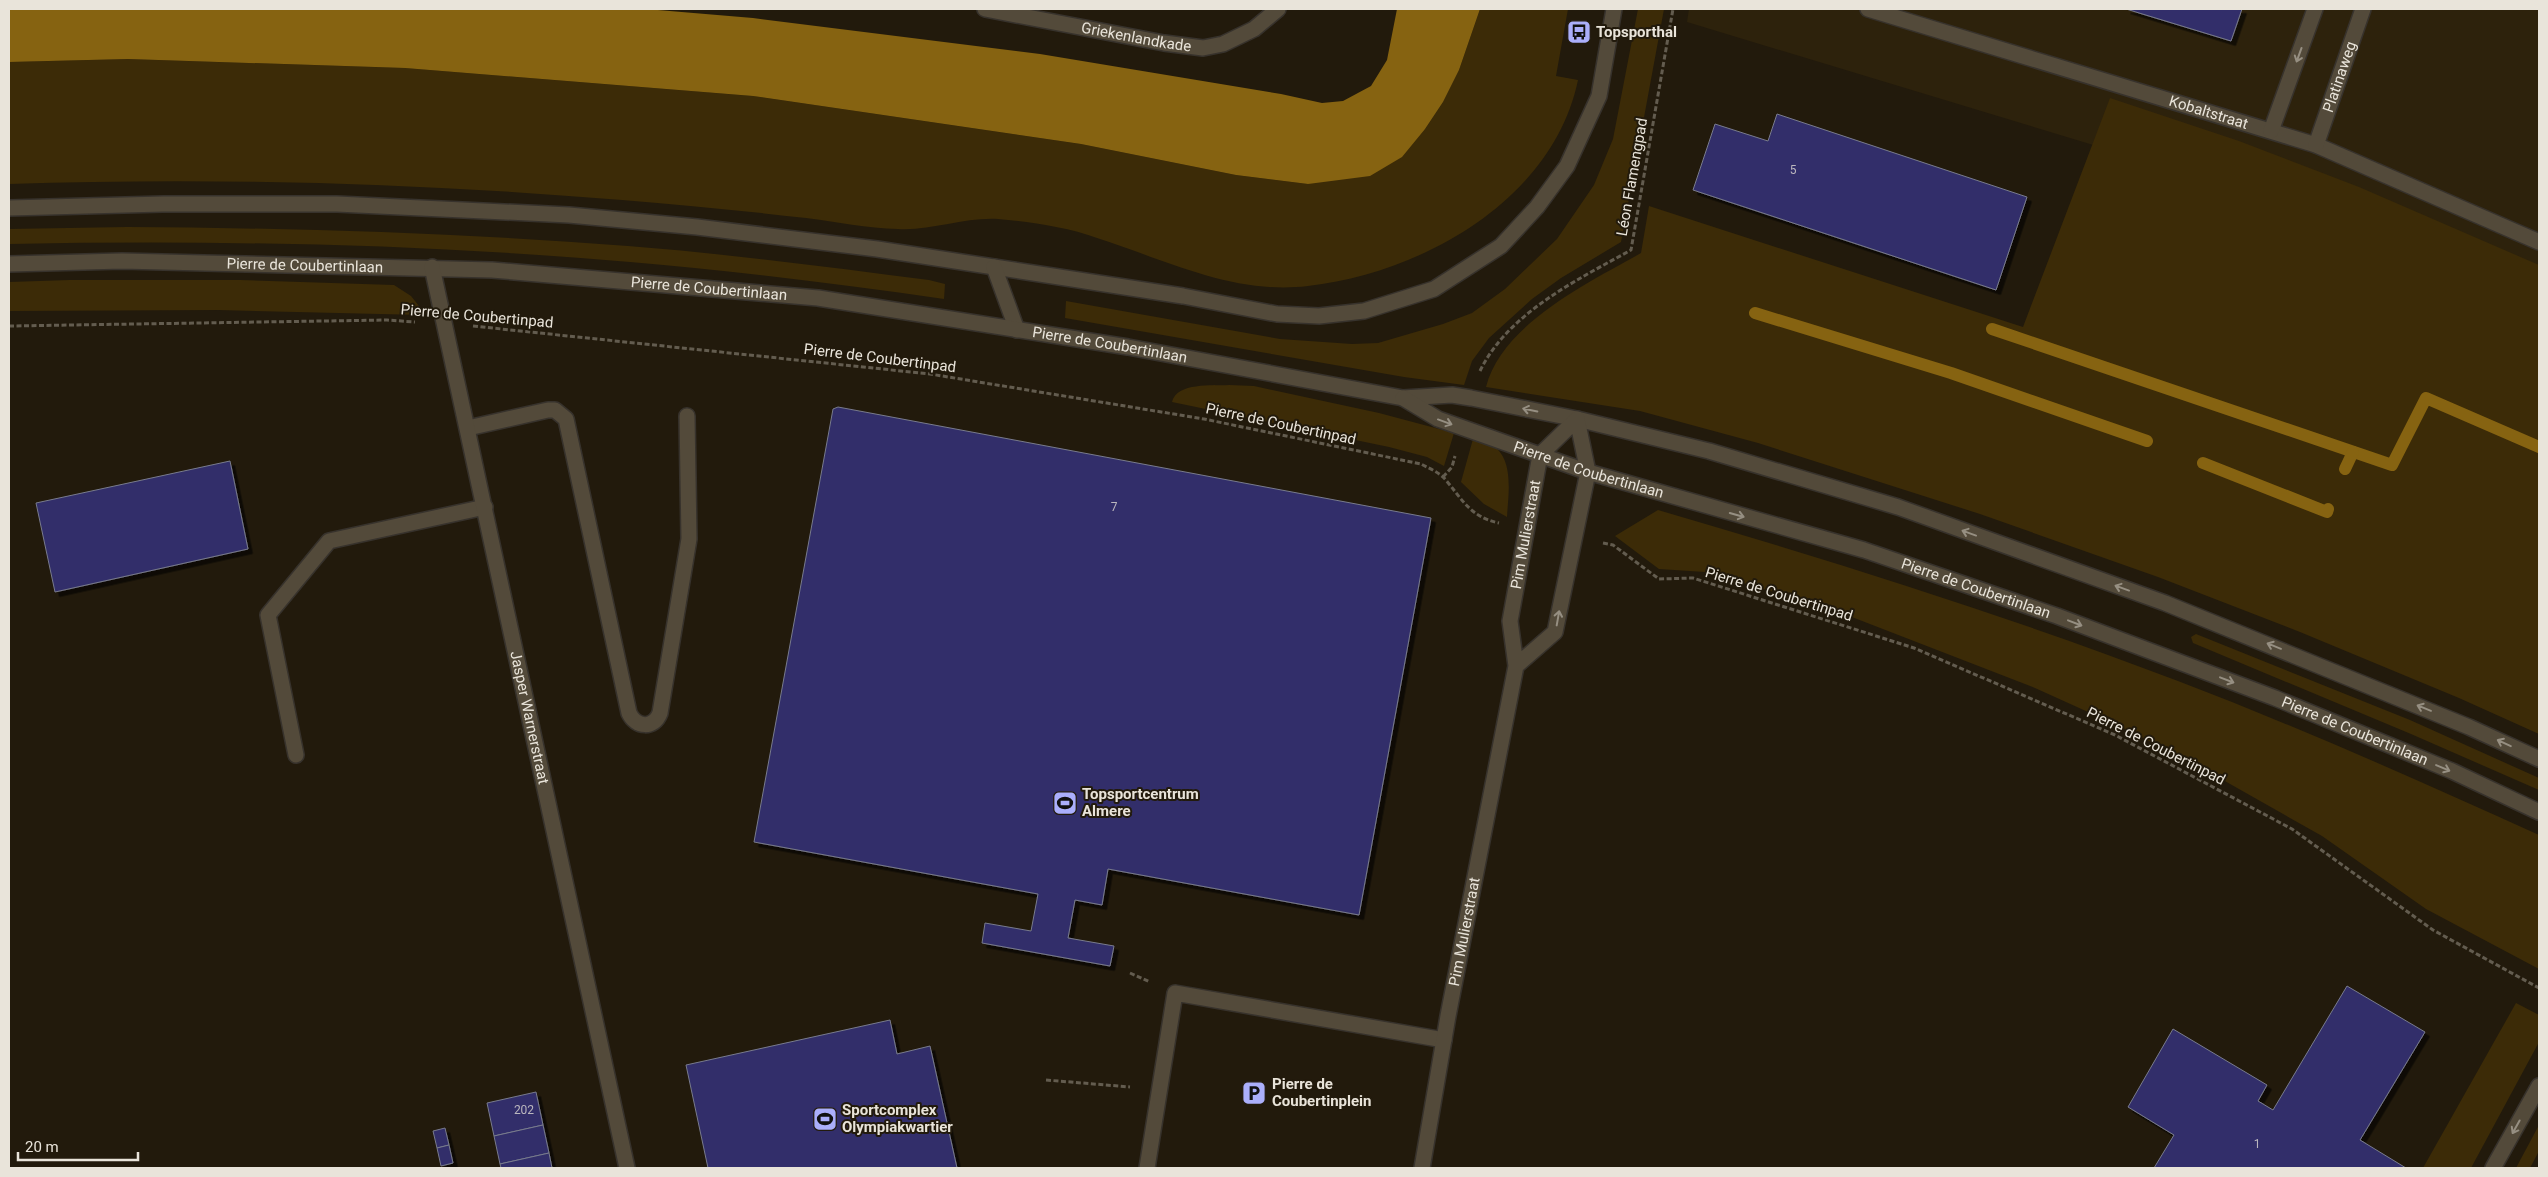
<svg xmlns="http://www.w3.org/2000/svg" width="2548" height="1177" font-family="Roboto,sans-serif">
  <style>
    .built { fill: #2d220c }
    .green { fill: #3c2b07 }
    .water { fill: #866311 }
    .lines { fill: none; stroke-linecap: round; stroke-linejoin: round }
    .stream { stroke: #866311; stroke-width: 12 }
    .building { fill: #312f6a; stroke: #797b8d; filter: url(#shadow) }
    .lane-casing { stroke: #37322c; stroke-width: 18 }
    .street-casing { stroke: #37322c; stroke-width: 18 }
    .secondary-casing { stroke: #37322c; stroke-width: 18 }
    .path { stroke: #635c4f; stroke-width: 3; stroke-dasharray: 5 2.5; stroke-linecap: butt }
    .lane { stroke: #534a3a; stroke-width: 15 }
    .street { stroke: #534a3a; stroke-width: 15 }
    .secondary { stroke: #534a3a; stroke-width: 15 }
    .oneway { stroke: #968f82 }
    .labels { text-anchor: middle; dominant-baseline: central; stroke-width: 4; stroke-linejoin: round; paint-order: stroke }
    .number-label { font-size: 12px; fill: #bbb7be }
    .poi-label { font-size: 15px; font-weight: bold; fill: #e9e4da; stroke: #221a0c; text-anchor: start }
    .street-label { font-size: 15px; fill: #e9e4da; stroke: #221a0c }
  </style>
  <defs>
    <filter id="shadow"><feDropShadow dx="4.5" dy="4.5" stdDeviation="0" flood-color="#0009"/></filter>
  </defs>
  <rect width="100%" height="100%" fill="#221a0c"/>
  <path class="built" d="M1689,9H2539V322L2272,199L1687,22Z"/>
  <g class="green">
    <path d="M1480,9H1568L1556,76L1578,80C1553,200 1422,273 1308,286C1233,295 1166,260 1097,238C1066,227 1031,222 998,219C965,217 931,231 898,229C867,228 837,222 806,218C745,211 683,205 622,200C418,183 213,177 9,184V62L128,59L405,68L753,96L1081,144L1236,175L1308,184L1425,129L1443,102L1459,70Z"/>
    <path d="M1638,9H1664L1621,242L1561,278L1532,299L1489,338L1472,361L1464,385L1404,377L1065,318L1066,301L1280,339L1352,344L1378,343L1443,324L1472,313L1505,289L1557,239L1594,185L1613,139Z"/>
    <path d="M2110,98L2239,141L2359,187L2539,265V734L2459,698L2300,632L2158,577L1980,514L1758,443L1640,411L1486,387C1502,324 1588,283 1641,253L1649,206L2023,327Z"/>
    <path d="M127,227C294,228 461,233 628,246C729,254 829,267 929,280L945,284L944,299C840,284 735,271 630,262C424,244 216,240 9,244V229Z"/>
    <path d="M70,280H240L394,285L411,296L423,311L422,315L218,310L9,311V282Z"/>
    <path d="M1229,385L1254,386L1379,413L1454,433L1444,466L1427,457L1389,447L1172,402C1177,382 1212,386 1229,385Z"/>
    <path d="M1473,439C1479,441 1486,442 1492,445C1515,459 1508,496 1507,517L1484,504L1461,482Z"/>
    <path d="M1658,510C1833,561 2008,616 2178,681C2301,728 2420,781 2539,835V969L2426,909L2322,836L2193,763L2119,726L2035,688L1826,607L1705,572L1659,569L1615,536Z"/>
    <path d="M2196,634L2410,720L2539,778V790L2411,734L2193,643L2191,637Z"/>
    <path d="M2516,1003L2539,1015V1042L2471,1168H2423Z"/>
    <path d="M2539,1125V1151L2530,1168H2516Z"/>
  </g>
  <path class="water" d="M9,9H646L753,18L1040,54L1281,94L1322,103L1343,101L1371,86L1387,60L1397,9H1480L1459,70L1443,102L1425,129L1402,157L1370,176L1308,184L1236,175L1081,144L753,96L405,68L128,59L9,62Z"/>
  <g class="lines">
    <g class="stream">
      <path d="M1755,313L1951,373L2147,441"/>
      <path d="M1992,329L2392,465L2426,398L2539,447"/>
      <path d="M2203,463L2327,512L2328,509"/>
      <path d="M2345,469L2353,452"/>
    </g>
  </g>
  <g class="building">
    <path d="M2126,9H2242L2231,41Z"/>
    <path d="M1777,114L2027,197L1996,290L1693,190L1715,124L1768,141Z"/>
    <path d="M838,407L1431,518L1359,915L1108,869L1102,905L1075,900L1068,938L1114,946L1110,966L982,943L985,923L1031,931L1038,894L754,842L833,409Z"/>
    <path d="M230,461L248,549L55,592L36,503Z"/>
    <path d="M2347,986L2425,1032L2360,1140L2406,1168H2154L2174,1135L2128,1107L2173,1029L2267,1085L2258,1101L2273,1110Z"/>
    <path d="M890,1020L897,1054L930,1046L957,1168H708L686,1065Z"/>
    <path d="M536,1092L543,1125L494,1136L487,1103Z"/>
    <path d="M543,1125L549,1153L500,1164L494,1136Z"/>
    <path d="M445,1128L449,1145L437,1148L433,1131Z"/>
    <path d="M449,1145L453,1163L441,1166L437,1148Z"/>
    <path d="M549,1153L552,1168H501L500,1164Z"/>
  </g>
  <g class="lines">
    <g class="lane-casing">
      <g id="lane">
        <path d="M9,208L163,204H337L569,215L697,227L877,249L1183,296L1277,314L1319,316L1364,311L1434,289L1501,246L1537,207L1567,166L1599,96L1614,9"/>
        <path d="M994,267L1017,330"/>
        <path d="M468,428L548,410H555L566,419L629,713C636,728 654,729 660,713L689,539L687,416"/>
        <path d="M296,755L268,615L329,541L485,507"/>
        <path d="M1147,1168L1175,993L1444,1040"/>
      </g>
    </g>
    <g class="street-casing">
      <g id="street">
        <path id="s1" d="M985,9L1164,43L1203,48L1223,44L1254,29L1278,9"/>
        <path id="s2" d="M1868,9L2316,145L2539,242"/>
        <path d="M2271,131L2315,9"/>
        <path id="s3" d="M2316,145L2363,9"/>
        <path id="s4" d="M9,264L122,261L492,270L818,298L1128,347L1403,398L1452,395L1471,398L1577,419L1709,451L1898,507L2165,603L2469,727L2539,759"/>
        <path id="s5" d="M432,267L627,1168"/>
        <path id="s6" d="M1403,398L1438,419L1588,472L1864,550L2057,616L2275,698L2452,771L2539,812"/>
        <path id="s7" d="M1422,1168L1448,1016L1516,666L1510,621L1540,455L1577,419L1588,472L1555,632L1516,666"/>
      </g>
    </g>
    <g class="secondary-casing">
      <path id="secondary" d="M2493,1168L2539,1086"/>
    </g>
    <g class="path">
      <path d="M9,326L387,320L415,322"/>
      <path d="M473,326L930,374L1204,419L1421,464C1428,468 1439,472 1445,479C1462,499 1470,517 1499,523"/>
      <path d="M1480,371C1508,313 1577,280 1631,250L1673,9"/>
      <path d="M1443,477L1452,467L1455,456"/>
      <path d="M1603,543L1613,545L1659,579L1693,578L1914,648L2115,735L2292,829L2433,930L2539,988"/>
      <path d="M1130,973L1150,982"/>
      <path d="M1046,1080L1130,1087"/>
    </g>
    <use href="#lane" class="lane"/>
    <use href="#street" class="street"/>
    <use href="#secondary" class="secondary"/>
  </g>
  <defs><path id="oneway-shaft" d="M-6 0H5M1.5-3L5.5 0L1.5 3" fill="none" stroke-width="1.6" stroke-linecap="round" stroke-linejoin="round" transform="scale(1.25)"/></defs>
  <g class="oneway">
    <use href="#oneway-shaft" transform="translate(2299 55) rotate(110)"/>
    <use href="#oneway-shaft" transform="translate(1530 410) rotate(-168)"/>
    <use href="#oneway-shaft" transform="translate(1445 422) rotate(20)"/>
    <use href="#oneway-shaft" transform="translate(1737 515) rotate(16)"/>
    <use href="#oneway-shaft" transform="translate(1969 533) rotate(-160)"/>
    <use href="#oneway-shaft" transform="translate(2122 588) rotate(-160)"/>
    <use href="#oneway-shaft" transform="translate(1558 618) rotate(-80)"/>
    <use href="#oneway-shaft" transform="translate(2075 623) rotate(21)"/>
    <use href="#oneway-shaft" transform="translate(2274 646) rotate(-158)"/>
    <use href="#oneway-shaft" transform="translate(2227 680) rotate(21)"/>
    <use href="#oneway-shaft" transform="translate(2424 708) rotate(-158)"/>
    <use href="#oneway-shaft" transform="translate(2504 743) rotate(-155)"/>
    <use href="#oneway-shaft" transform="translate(2443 768) rotate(23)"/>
    <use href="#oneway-shaft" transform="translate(2516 1127) rotate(119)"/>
  </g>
  <defs>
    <g id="bus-square" transform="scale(1.25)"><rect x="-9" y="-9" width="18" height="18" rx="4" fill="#abaffb" stroke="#221a0c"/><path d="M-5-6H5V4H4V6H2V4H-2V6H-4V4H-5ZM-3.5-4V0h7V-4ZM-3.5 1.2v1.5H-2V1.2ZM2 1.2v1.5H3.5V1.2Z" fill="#111"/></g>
    <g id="stadium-square" transform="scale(1.25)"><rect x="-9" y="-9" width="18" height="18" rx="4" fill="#abaffb" stroke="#221a0c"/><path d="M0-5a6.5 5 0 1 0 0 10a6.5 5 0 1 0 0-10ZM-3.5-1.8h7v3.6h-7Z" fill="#111"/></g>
    <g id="parking-square" transform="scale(1.25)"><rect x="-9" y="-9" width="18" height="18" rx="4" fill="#abaffb" stroke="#221a0c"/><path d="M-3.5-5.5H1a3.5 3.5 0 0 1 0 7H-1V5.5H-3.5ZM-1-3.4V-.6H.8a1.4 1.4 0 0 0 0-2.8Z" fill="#111"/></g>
  </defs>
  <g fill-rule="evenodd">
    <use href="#bus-square" x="1579" y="32"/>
    <use href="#stadium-square" x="1065" y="803"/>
    <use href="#parking-square" x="1254" y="1093"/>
    <use href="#stadium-square" x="825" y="1119"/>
  </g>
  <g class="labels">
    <g class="number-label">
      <text x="1793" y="170">5</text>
      <text x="1114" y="507">7</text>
      <text x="524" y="1110">202</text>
      <text x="2257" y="1144">1</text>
    </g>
    <g class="poi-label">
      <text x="1596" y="32">Topsporthal</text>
      <text x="1082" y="794">Topsportcentrum<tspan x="1082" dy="17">Almere</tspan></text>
      <text x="1272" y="1084">Pierre de<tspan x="1272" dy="17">Coubertinplein</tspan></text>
      <text x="842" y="1110">Sportcomplex<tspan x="842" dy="17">Olympiakwartier</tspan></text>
    </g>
    <g class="street-label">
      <text stroke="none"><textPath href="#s1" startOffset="154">Griekenlandkade</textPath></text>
      <text stroke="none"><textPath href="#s3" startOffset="72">Platinaweg</textPath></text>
      <text stroke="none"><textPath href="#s2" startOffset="356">Kobaltstraat</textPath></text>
      <text transform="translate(1632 177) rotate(-80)">Léon Flamengpad</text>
      <text stroke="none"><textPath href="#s4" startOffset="296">Pierre de Coubertinlaan</textPath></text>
      <text stroke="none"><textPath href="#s4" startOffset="701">Pierre de Coubertinlaan</textPath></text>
      <text transform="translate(477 316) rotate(5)">Pierre de Coubertinpad</text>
      <text stroke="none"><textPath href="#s4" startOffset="1106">Pierre de Coubertinlaan</textPath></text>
      <text transform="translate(880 358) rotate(7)">Pierre de Coubertinpad</text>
      <text transform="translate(1281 424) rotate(12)">Pierre de Coubertinpad</text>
      <text stroke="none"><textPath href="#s6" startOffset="200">Pierre de Coubertinlaan</textPath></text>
      <text stroke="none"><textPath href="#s7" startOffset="644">Pim Mulierstraat</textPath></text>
      <text stroke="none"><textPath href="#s6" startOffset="605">Pierre de Coubertinlaan</textPath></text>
      <text transform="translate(1779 594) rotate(17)">Pierre de Coubertinpad</text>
      <text stroke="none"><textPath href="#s5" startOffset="461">Jasper Warnerstraat</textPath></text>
      <text stroke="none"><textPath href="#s6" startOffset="1010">Pierre de Coubertinlaan</textPath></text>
      <text transform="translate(2156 746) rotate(27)">Pierre de Coubertinpad</text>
      <text stroke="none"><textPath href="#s7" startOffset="240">Pim Mulierstraat</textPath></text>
    </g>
  </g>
  <rect width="2548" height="1177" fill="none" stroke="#e9e4da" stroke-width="20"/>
  <path d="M18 1152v8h120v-8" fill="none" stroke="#e9e4da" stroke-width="2.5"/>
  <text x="25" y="1152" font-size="15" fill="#e9e4da" stroke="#221a0c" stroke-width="4" paint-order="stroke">20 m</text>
</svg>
